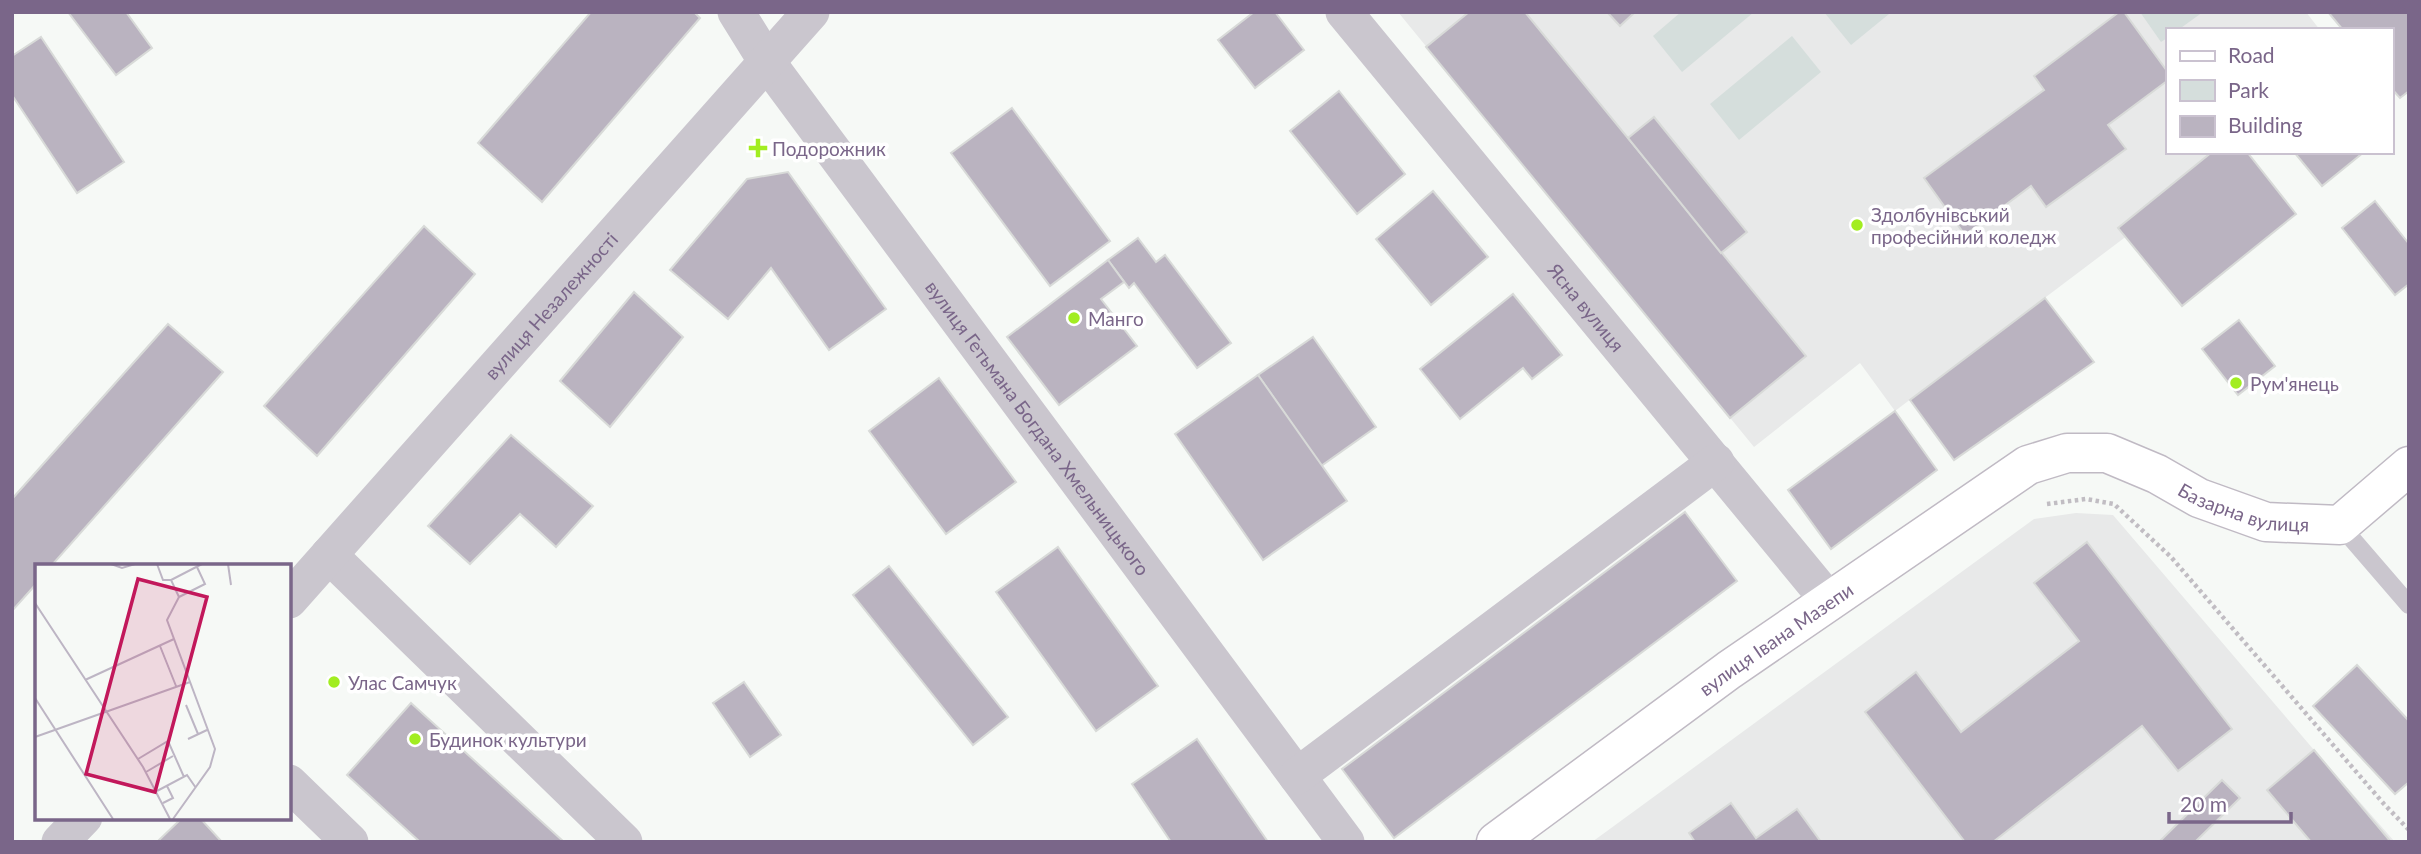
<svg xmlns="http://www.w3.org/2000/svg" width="2421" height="854" font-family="Lato,sans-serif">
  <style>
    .built { fill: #e8e9e9 }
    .green { fill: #d5dedc }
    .building { fill: #bab3c0; stroke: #d8dad8; stroke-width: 2 }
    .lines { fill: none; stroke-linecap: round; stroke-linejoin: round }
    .secondary-casing { stroke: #c0bac4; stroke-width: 41 }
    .path { stroke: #c1bdc3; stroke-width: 4.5; stroke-dasharray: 3.5 3.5; stroke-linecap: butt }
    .service { stroke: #cac6ce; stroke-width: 18 }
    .minor { stroke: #cac6ce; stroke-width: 37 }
    .secondary { stroke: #fff; stroke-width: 38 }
    .poi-dot { fill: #a2ed21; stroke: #fff; stroke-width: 2.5 }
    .labels { text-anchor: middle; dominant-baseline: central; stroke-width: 7; stroke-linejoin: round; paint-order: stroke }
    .poi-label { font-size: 19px; fill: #7a6689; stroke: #fff; text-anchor: start }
    .street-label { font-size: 19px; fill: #7a6689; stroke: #fff }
    .inset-road { fill: none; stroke: #bdb5c4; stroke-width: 2 }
    .view { fill: #c2185b; fill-opacity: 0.15; stroke: #c2185b; stroke-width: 3.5 }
    .inset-edge { fill: none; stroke: #7a6689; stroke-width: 3.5 }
  </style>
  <rect width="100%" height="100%" fill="#f6f9f6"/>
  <g class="built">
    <path d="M1398,12H2306L2320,30H2167V152H2238L1895,411L1860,363L1754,447Z"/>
    <path d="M2076,513L2113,515L2314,750L2395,842H1592L2034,519Z"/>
  </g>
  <g class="green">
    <path d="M1681,12H1754L1682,72L1653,36Z"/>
    <path d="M1824,12H1887L1889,14L1851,45Z"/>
    <path d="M2140,12H2203L2178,30H2167V38L2161,42Z"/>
    <path d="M1792,36L1821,72L1739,140L1710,104Z"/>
  </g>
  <g class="building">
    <path d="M68,12H126L152,48L116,75Z"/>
    <path d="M591,12H694L700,18L542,202L478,143Z"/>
    <path d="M1254,12H1275L1304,50L1255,88L1218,40Z"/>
    <path d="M1469,12H1525L1806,356L1730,418L1426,47Z"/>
    <path d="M1607,12H1635L1620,26Z"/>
    <path d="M2119,12H2124L2167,71V81L2108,125L2126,149L2046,207L2031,186L1965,235L1924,178L2044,90L2034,76Z"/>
    <path d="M2328,12H2409V91L2400,98L2391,88V30H2343Z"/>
    <path d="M41,37L124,162L77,193L12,95V56Z"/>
    <path d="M1339,91L1405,174L1357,214L1290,131Z"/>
    <path d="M1012,108L1110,241L1050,286L951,153Z"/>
    <path d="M1654,117L1747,232L1721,253L1628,138Z"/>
    <path d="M2212,152H2247L2296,214L2182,306L2118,228Z"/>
    <path d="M2294,152H2364L2322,186Z"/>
    <path d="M788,172L886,309L829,350L771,268L728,319L670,270L747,179Z"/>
    <path d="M1433,191L1488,257L1431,305L1376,239Z"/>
    <path d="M2375,201L2409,244V284L2395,295L2342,228Z"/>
    <path d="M424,226L475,274L317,456L264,406Z"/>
    <path d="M1138,238L1156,262L1165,255L1231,343L1197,368L1134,283L1129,288L1108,260Z"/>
    <path d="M1108,260L1124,282L1101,299L1137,346L1059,405L1007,337Z"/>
    <path d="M634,292L683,337L610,427L560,381Z"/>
    <path d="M1513,294L1562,355L1532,379L1523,368L1460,419L1420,369Z"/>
    <path d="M2045,298L2094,362L1954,460L1910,400Z"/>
    <path d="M2239,320L2275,366L2238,395L2202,349Z"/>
    <path d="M168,324L223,372L52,565H37V583L12,611V499Z"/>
    <path d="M1313,337L1376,427L1321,466L1258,375Z"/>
    <path d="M1258,375L1347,501L1263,560L1175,434Z"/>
    <path d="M939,378L1016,482L946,534L869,431Z"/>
    <path d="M1895,411L1937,470L1831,549L1788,490Z"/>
    <path d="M511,435L593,506L556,547L520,514L470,564L428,526Z"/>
    <path d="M1685,512L1737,581L1394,838L1342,769Z"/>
    <path d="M2087,542L2232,729L2178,771L2142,726L1993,842H1965L1865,712L1916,672L1961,732L2079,641L2034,583Z"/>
    <path d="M1058,547L1158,686L1096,731L996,592Z"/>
    <path d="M889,566L1008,717L973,745L853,595Z"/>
    <path d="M2357,665L2409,721V782L2395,794L2313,706Z"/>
    <path d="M744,682L781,735L750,757L713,703Z"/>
    <path d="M411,703L564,842H420L347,775Z"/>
    <path d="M1197,739L1268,842H1171L1132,784Z"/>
    <path d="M2314,750L2391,842H2311L2267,790Z"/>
    <path d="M2222,780L2240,798L2195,842H2159Z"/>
    <path d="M1731,803L1756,838L1797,809L1821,842H1695L1689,833Z"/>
    <path d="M183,817H199L222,842H157Z"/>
  </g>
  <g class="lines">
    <g class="secondary-casing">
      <g id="secondary">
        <path id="s4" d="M1496,842L1729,670L2028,465L2067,453H2107L2157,474L2199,498L2266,522L2340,525L2409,466"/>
      </g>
    </g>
    <path class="path" d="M2047,504L2086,499L2114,504L2171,557L2384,804L2409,830"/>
    <path class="service" d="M2340,525L2409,605"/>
    <g class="minor">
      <path id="s1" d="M736,12L767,62L1346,842"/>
      <path id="s2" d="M1344,12L1829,601"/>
      <path d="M329,555L624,842"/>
      <path id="s3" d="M289,600L811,12"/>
      <path d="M1297,776L1716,462"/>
      <path d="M289,783L350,842"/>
      <path d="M60,842L84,817"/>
    </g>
    <use href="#secondary" class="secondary"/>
  </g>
  <g class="poi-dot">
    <path d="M754.5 137.5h7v7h7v7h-7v7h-7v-7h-7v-7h7z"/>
    <circle cx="1857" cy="225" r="7"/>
    <circle cx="1074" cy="318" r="7"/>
    <circle cx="2236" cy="383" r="7"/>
    <circle cx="334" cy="682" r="7"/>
    <circle cx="415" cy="739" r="7"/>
  </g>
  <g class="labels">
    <g class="poi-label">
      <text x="772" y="148">Подорожник</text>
      <text x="1871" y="214">Здолбунівський<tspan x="1871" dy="22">професійний коледж</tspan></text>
      <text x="1088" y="318">Манго</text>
      <text x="2250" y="383">Рум'янець</text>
      <text x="348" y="682">Улас Самчук</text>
      <text x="429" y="739">Будинок культури</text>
    </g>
    <g class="street-label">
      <text stroke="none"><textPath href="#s3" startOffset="394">вулиця Незалежності</textPath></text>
      <text stroke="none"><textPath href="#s2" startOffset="382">Ясна вулиця</textPath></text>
      <text stroke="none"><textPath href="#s1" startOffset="514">вулиця Гетьмана Богдана Хмельницького</textPath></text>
      <text stroke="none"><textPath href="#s4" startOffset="882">Базарна вулиця</textPath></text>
      <text stroke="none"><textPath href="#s4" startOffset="346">вулиця Івана Мазепи</textPath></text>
    </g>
  </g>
  <g transform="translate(35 564)">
    <rect width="256" height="256" fill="#f6f9f6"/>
    <path class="inset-road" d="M76,0L87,4L100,0M122,0L128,16H136M193,0L196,21M144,33L170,20L162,3M0,39L108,203L135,255M125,82L141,122M50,116L139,75M0,134L78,255M151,141L163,170M0,173L155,118M153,175L172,166M103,195L133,177L149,213M111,208L138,192M122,227L152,211L161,224M128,239L138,234L132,222M138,255L175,203L180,185L132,56L144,33L136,16L167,0"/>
    <path class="view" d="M103,15L172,33L120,228L51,210Z"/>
    <rect width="256" height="256" class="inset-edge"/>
  </g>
  <rect width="2421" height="854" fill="none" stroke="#7a6689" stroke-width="28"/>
  <rect x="2166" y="28" width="228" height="126" fill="#ffffff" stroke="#cac2d0" stroke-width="2"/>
  <rect x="2180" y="51" width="35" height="10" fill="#ffffff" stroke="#cac2d0" stroke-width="2"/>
  <text x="2228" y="63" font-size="21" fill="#7a6689">Road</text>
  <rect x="2180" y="80" width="35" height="21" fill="#d5dedc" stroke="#cac2d0" stroke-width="2"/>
  <text x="2228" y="98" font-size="21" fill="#7a6689">Park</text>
  <rect x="2180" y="116" width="35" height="21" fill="#bab3c0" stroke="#cac2d0" stroke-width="2"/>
  <text x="2228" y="133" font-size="21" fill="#7a6689">Building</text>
  <path d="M2169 812v10h122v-10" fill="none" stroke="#7a6689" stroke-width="3.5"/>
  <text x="2180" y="812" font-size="21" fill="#7a6689" stroke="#ffffff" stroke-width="5" paint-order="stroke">20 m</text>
</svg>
